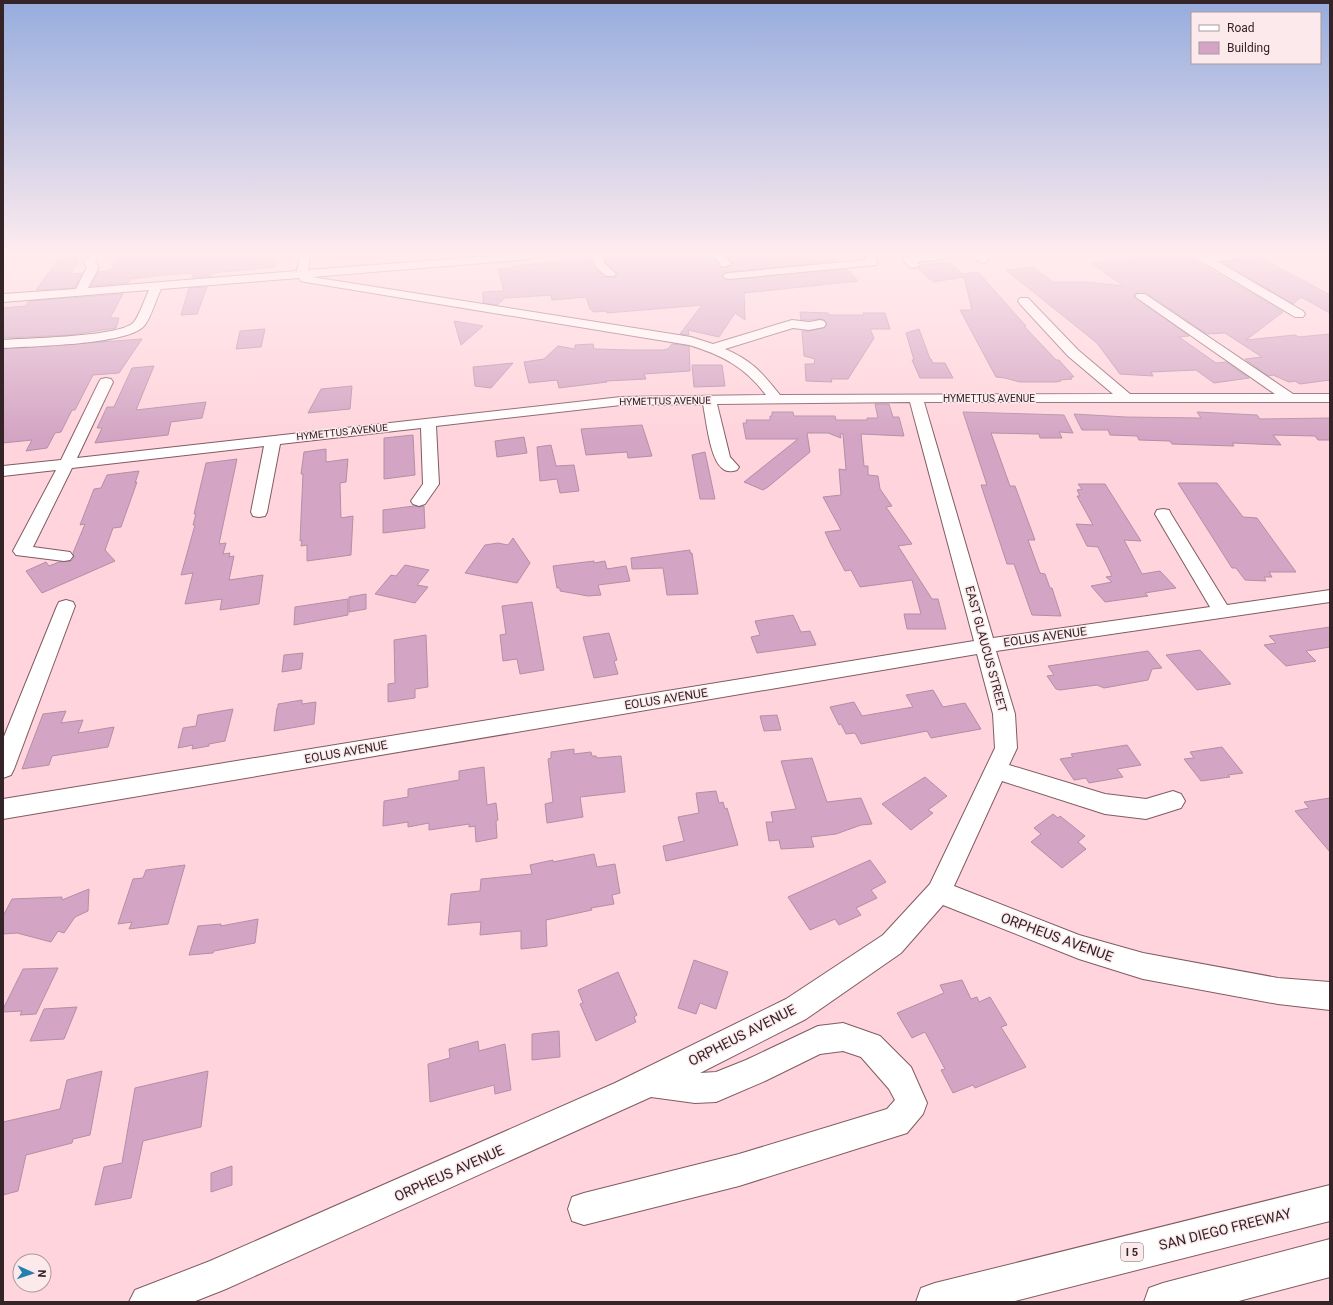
<svg xmlns="http://www.w3.org/2000/svg" width="1333" height="1305" font-family="Roboto,sans-serif">
  <style>
    .building { fill: #d3a4c3; stroke: #b190a6 }
    .lines { fill: none; stroke-linecap: round; stroke-linejoin: round }
    .minor-casing { stroke: #805b63; stroke-width: 2 }
    .highway-casing { stroke: #805b63; stroke-width: 2 }
    .minor { fill: #fff; fill-rule: evenodd }
    .highway { fill: #fff; fill-rule: evenodd }
    .labels { text-anchor: middle; dominant-baseline: central; stroke-width: 3; stroke-linejoin: round; paint-order: stroke }
    .far-street-label { font-size: 10px; fill: #342427; stroke: #fbe9ec }
    .shield { fill: #fbe9ec; stroke: #705f62; stroke-width: 1 }
    .shield-label { font-size: 11px; font-weight: bold; fill: #342427 }
    .street-label { font-size: 12px; fill: #342427; stroke: #fbe9ec }
    .near-street-label { font-size: 14px; fill: #342427; stroke: #fbe9ec }
  </style>
  <rect width="100%" height="100%" fill="#ffd4dc"/>
  <g class="building">
    <path d="M61,256H79L76,260H79L70,274L82,273L75,288L36,290Z"/>
    <path d="M119,256H275V267L212,273L211,277L192,278L194,273L163,275L131,279L128,283L91,286L98,272L111,270Z"/>
    <path d="M626,256H628L629,258L657,256H714L720,267L725,268L732,264L727,256H834L839,261L729,272L724,273L722,276L724,279L729,280L847,269L858,281L744,293L745,320L735,313L719,337L688,330L689,335L680,334L702,305L607,313L606,311L593,312L591,309H590L586,297L552,300L551,295L506,298V297L497,305L483,303V292L504,291L498,269L514,268L513,266L591,259L595,268L605,277L614,278L617,275V273L606,263L604,258Z"/>
    <path d="M1141,256H1194L1201,264L1283,312L1246,340L1295,335L1299,337L1330,334V380L1300,384L1295,381L1289,382L1273,375L1268,376L1245,359L1262,357L1225,333L1207,334L1145,292H1137L1134,296L1189,336L1179,337L1216,363L1226,362L1249,378L1214,383L1196,370L1151,372L1153,376L1120,374L1097,343L1006,270L1033,267L1053,282H1086L1124,286L1091,263L1144,258Z"/>
    <path d="M1261,258L1330,295V313L1301,297L1293,304L1222,262Z"/>
    <path d="M950,263L963,274L978,272L1026,326H1024L1056,360H1059L1074,377H1070L1072,379L1060,380L1061,381L1056,382H1020L1005,378L996,377L960,310H972L964,277L933,282L918,268L921,265Z"/>
    <path d="M207,287L197,314L181,315L189,288Z"/>
    <path d="M123,294L110,318H119L116,328L71,335L3,338V308L25,306L29,301Z"/>
    <path d="M800,312L828,313L829,315H864L863,313H885L890,329H870L874,338L848,379H831L832,382L806,381L805,364H814L815,359L804,356L802,331H809L824,328L827,323L824,320L820,319L809,320H801Z"/>
    <path d="M454,321L483,326L461,345Z"/>
    <path d="M265,329L261,347L236,349L240,331Z"/>
    <path d="M919,329L930,359H931L933,363H945L953,378H920L912,360H914L906,333Z"/>
    <path d="M142,339L119,373L93,375L75,410H72L61,432L55,433L47,448L26,451L32,440L3,443V349Z"/>
    <path d="M593,344L594,349L631,350H662L668,349L672,344L689,346L690,371L644,374L646,379L606,381L607,382L559,388L557,380L529,383L524,362L544,359L558,346L575,349V345Z"/>
    <path d="M513,363L491,388L475,386L473,367Z"/>
    <path d="M692,365H722L725,386L694,387Z"/>
    <path d="M154,366L136,410L206,402L202,418L171,422L168,435L95,443L102,428H97L107,407H114L132,368Z"/>
    <path d="M352,386L350,409L308,413L321,389Z"/>
    <path d="M875,404H889L893,417H899L904,436L861,434L864,466H868V475L878,476L880,489L892,506L886,507L912,544L898,546L932,599H938L946,629H907L904,614H921L912,580L860,587L851,570L845,571L831,545L825,532L841,530L823,497L841,495L839,469L846,470L843,434H840L841,438L828,433H807L810,452L768,487L763,490L744,482L798,439H746L743,423H747L746,420H770V416H772V412H793L794,416H835L836,420H867V418H878Z"/>
    <path d="M963,412L1064,415L1073,433L1059,432L1062,438H1040L1039,434L991,433L1010,486H1015L1035,540H1028L1040,573L1045,574L1050,588H1052L1061,616L1032,615L1014,564H1007L981,485H987Z"/>
    <path d="M1197,412L1257,415L1260,419L1330,418V440H1318L1315,436L1273,435L1281,445L1232,443L1234,446L1172,444L1170,441L1139,440L1137,436L1110,435L1108,430H1082L1074,414L1126,417L1201,418Z"/>
    <path d="M642,425L652,456L628,458L627,452L586,455L581,429Z"/>
    <path d="M413,435L415,475L384,479V438Z"/>
    <path d="M524,437L527,453L497,457L495,441Z"/>
    <path d="M551,445L556,466L574,465L579,491L560,493L557,479L540,481L537,447Z"/>
    <path d="M326,449V462L348,459L346,482L340,483L341,518L353,516L351,555L307,561V545L301,546L302,540L300,541L303,474H301L304,452Z"/>
    <path d="M705,452L715,499H700L692,455Z"/>
    <path d="M237,459L219,544L226,543L223,554L230,553L229,557L234,556L229,580L263,575L259,604L220,610L222,599L185,604L193,573L181,575L195,525H193L196,514H194L206,463Z"/>
    <path d="M139,471L135,483L137,482L121,527L113,528L105,550L115,561L42,593L26,571L46,562L49,566L59,562L71,561L74,557L73,553L85,524L80,525L94,489L101,488L107,475Z"/>
    <path d="M1178,483H1217L1243,517L1257,518L1296,572H1269L1272,577H1264L1266,581L1245,580L1236,568H1232Z"/>
    <path d="M1078,484H1105L1141,541L1124,540L1142,574L1160,571L1176,588L1145,593L1148,596L1105,602L1091,586L1112,582L1106,577L1112,576L1098,547L1087,546L1076,524L1093,525L1077,496H1080L1077,490L1082,489Z"/>
    <path d="M414,506L419,507L424,506L425,528L383,533V510Z"/>
    <path d="M513,538L530,563L517,583L465,573L485,545L498,543L508,545Z"/>
    <path d="M690,550V553H692L698,594L667,595L663,568L632,569L631,558Z"/>
    <path d="M594,561V563L605,561L607,569L626,566L630,581L598,585L601,595L588,596L560,591V588H557L553,566Z"/>
    <path d="M405,565L429,570L417,585L428,587L415,603L375,594L391,575L396,576Z"/>
    <path d="M366,594V609L349,612V597Z"/>
    <path d="M348,599V615L294,625L295,607Z"/>
    <path d="M532,602L544,670L520,674L517,659L503,661L500,635L506,634L502,606Z"/>
    <path d="M793,615L801,632L810,631L816,645L757,653L751,637L760,635L755,621Z"/>
    <path d="M1330,627V647L1306,651L1316,661L1286,666L1264,645L1276,643L1269,636Z"/>
    <path d="M609,633L617,660L614,661L618,674L594,678L583,637Z"/>
    <path d="M426,635L428,687L415,689V698L388,702V684L395,683L394,640Z"/>
    <path d="M1200,650L1231,684L1197,690L1166,655Z"/>
    <path d="M1148,651L1162,668L1152,669L1148,680L1104,688L1097,685L1060,690L1056,689L1047,676L1054,675L1048,666Z"/>
    <path d="M303,653L301,669L282,672L284,655Z"/>
    <path d="M933,690L943,707L965,703L981,729L931,738L927,731L861,744L855,733L846,734L841,724L839,725L830,707L854,702L862,716L913,707L906,695Z"/>
    <path d="M302,700V704L316,702L314,724L274,731L277,708L278,707V704Z"/>
    <path d="M233,709L225,741L209,744V746L192,749L193,745L178,748L183,728L196,726L198,715Z"/>
    <path d="M66,711L61,723L83,720L78,733L114,727L108,747L52,756L49,765L22,769L43,714Z"/>
    <path d="M777,715L781,730L764,731L760,716Z"/>
    <path d="M1127,745L1141,765L1117,769L1123,777L1089,783L1086,778L1074,780L1060,759L1073,757L1071,754Z"/>
    <path d="M1222,747L1243,773L1228,775L1230,777L1201,781L1184,759L1194,758L1190,752Z"/>
    <path d="M574,749V754L591,752L592,756H596L597,758L621,756L625,792L580,797L583,817L547,823L545,804L553,802L548,759L551,758V752Z"/>
    <path d="M812,758L827,802L861,798L872,824L861,825L836,834L811,837L814,847L781,849L779,840L769,841L766,822H773L771,812L796,809L781,761Z"/>
    <path d="M484,767L487,805L496,803L498,820L496,821L497,838L476,842L475,826L469,827V824L429,830V823L408,827V822L383,826L384,801L408,797V789L459,780V771Z"/>
    <path d="M925,777L947,796L928,810L933,813L911,830L882,804Z"/>
    <path d="M716,791L719,803L723,802L725,809L727,808L738,845L666,861L663,846L684,841L678,817L699,813L696,793Z"/>
    <path d="M1330,798V852L1295,811L1309,808L1304,802Z"/>
    <path d="M1053,814L1058,818L1060,816L1085,836L1078,842L1086,849L1062,868L1031,842L1041,834L1034,828Z"/>
    <path d="M594,854L597,867L615,864L620,893L612,895L614,904L591,908L592,910L546,920L547,946L521,949V931L480,935L481,922L448,925L451,894L480,891L481,879L532,874L530,865L553,860V862Z"/>
    <path d="M870,860L886,882L871,890L877,898L856,908L861,915L839,925L835,919L810,930L788,897Z"/>
    <path d="M185,865L168,924L129,929L132,922L118,924L133,879L143,878L146,870Z"/>
    <path d="M89,889L88,911L75,917L64,933L58,931L51,942L17,933L3,934V916L12,899L62,897V900Z"/>
    <path d="M258,919L255,943L214,951L213,953L189,955L198,926L221,924V926Z"/>
    <path d="M694,960L728,972L716,1009L700,1003L696,1014L678,1008Z"/>
    <path d="M58,968L36,1014L20,1015L22,1011L3,1012V1009L23,969Z"/>
    <path d="M618,972L637,1015L634,1017L636,1022L596,1041L580,1004L583,1003L578,990Z"/>
    <path d="M962,980L971,999L977,997L979,1002L990,997L1007,1025L1001,1027L1026,1067L975,1088L973,1085L953,1093L941,1070L945,1069L925,1032L912,1038L897,1013L944,993L940,985Z"/>
    <path d="M77,1007L64,1039L30,1041L44,1009Z"/>
    <path d="M559,1031L560,1057L532,1060V1034Z"/>
    <path d="M478,1041L479,1051L505,1044L511,1090L495,1094L494,1085L430,1102L428,1064L450,1058L449,1049Z"/>
    <path d="M102,1071L90,1135L73,1139L72,1143L26,1155L18,1191L3,1195V1122L60,1109L67,1080Z"/>
    <path d="M208,1071L201,1127L143,1141L131,1198L95,1205L104,1167L122,1163L135,1088Z"/>
    <path d="M232,1166V1185L211,1192V1173Z"/>
  </g>
  <g class="lines">
    <g class="minor-casing">
      <g id="minor">
        <path d="M88,256H98L95,263L99,267L88,288L297,271L300,256H310L308,270L492,256H535L534,258L530,259L312,277L691,337L713,344L792,320L809,322L820,320L824,321L826,324L824,327L809,330L793,328L725,349C753,361 762,373 780,395L1113,394L1068,356L1020,304L1018,301L1020,298H1028L1078,350L1130,394H1275L1137,298L1135,296L1137,294H1145L1293,394H1330V402H924L993,638L1210,607L1155,514L1157,510L1163,509L1169,510L1171,514L1227,605L1330,590V602L996,651L1015,714L1017,748L1009,765L1105,794L1146,799L1173,791L1181,794L1185,801L1181,808L1146,819L1105,814L1002,781L954,886L1079,935L1143,953L1278,978L1330,982V1010L1278,1004L1143,979L1079,959L943,905L901,953L806,1019L700,1073L716,1072L746,1060L818,1026L843,1023L880,1036L911,1067L927,1103L923,1114L907,1133L739,1186L584,1225L572,1221L568,1209L572,1197L584,1193L739,1154L887,1109L895,1100L889,1089L861,1057L843,1051L820,1054L765,1081L716,1102L695,1103L651,1097L226,1289L193,1302H129L135,1290L210,1261L615,1083L786,999L883,935L930,884L995,748L993,714L977,654L3,819V799L974,641L910,402L717,404L730,457L739,467L737,470C731,472 726,472 722,468C710,459 706,419 703,404L621,405L436,426L439,484L425,504L419,506L413,504L411,501L423,484L421,428L280,444L267,512L265,516L259,517L253,516L251,512L264,446L72,468L33,547L70,552L73,556L70,560L64,561L16,555L13,551L56,470L3,476V466L61,460L99,382L101,379L106,378L111,379L113,382L77,458L621,397L766,395C745,367 722,355 689,345L305,282L301,281L299,278L161,289C156,299 151,318 144,326C127,345 32,346 3,348V340C28,338 117,337 133,323C139,317 145,298 149,290L3,302V294L76,289L87,267L84,263Z"/>
        <path d="M592,256H602L605,264L616,274L614,276H606L596,267Z"/>
        <path d="M715,256H725L731,264L725,267L721,266Z"/>
        <path d="M865,256H875L877,263L876,265L729,279L725,278L723,276L725,274L729,273L866,260Z"/>
        <path d="M916,256H946L941,259L917,262L920,265L914,268L910,267L903,260L904,258Z"/>
        <path d="M974,256H985L989,260L984,263L980,262Z"/>
        <path d="M1195,256H1244L1243,258L1217,261L1303,311L1305,314L1303,317H1295L1196,258Z"/>
        <path d="M66,600L73,602L75,606L14,769L11,775L3,778V739L57,606L59,602Z"/>
      </g>
    </g>
    <g class="highway-casing">
      <g id="highway">
        <path d="M1330,1185V1221L1011,1302H916L921,1288L935,1283Z"/>
        <path d="M1330,1239V1277L1235,1302H1144L1149,1288L1163,1283Z"/>
      </g>
    </g>
    <use href="#minor" class="minor"/>
    <use href="#highway" class="highway"/>
  </g>
  <linearGradient id="sky" x2="0" y2="1"><stop stop-color="#96acdd"/><stop offset="0.58" stop-color="#ffecef"/><stop offset="1" stop-color="#ffecef" stop-opacity="0"/></linearGradient>
  <rect width="1333" height="438" fill="url(#sky)"/>
  <g class="labels">
    <g class="far-street-label">
      <text x="989" y="398">HYMETTUS AVENUE</text>
      <text transform="translate(665 401) rotate(-1)">HYMETTUS AVENUE</text>
      <text transform="translate(342 432) rotate(-6)">HYMETTUS AVENUE</text>
    </g>
    <rect class="shield" x="1121" y="1243" width="22" height="18" rx="3"/>
    <g class="shield-label">
      <text x="1132" y="1252">I 5</text>
    </g>
    <g class="street-label">
      <text transform="translate(1045 637) rotate(-8)">EOLUS AVENUE</text>
      <text transform="translate(986 649) rotate(75)">EAST GLAUCUS STREET</text>
      <text transform="translate(666 699) rotate(-9)">EOLUS AVENUE</text>
      <text transform="translate(346 752) rotate(-10)">EOLUS AVENUE</text>
    </g>
    <g class="near-street-label">
      <text transform="translate(1057 937) rotate(20)">ORPHEUS AVENUE</text>
      <text transform="translate(742 1035) rotate(-27)">ORPHEUS AVENUE</text>
      <text transform="translate(449 1173) rotate(-24)">ORPHEUS AVENUE</text>
      <text transform="translate(1225 1229) rotate(-14)">SAN DIEGO FREEWAY</text>
    </g>
  </g>
  <rect width="1333" height="1305" fill="none" stroke="#342427" stroke-width="8"/>
  <rect x="1191" y="12" width="130" height="52" fill="#fbe9ec" stroke="#ab9a9d"/>
  <rect x="1199" y="25" width="20" height="6" fill="#ffffff" stroke="#ab9a9d"/>
  <text x="1227" y="32" font-size="12" fill="#342427">Road</text>
  <rect x="1199" y="42" width="20" height="12" fill="#d3a4c3" stroke="#ab9a9d"/>
  <text x="1227" y="52" font-size="12" fill="#342427">Building</text>
  <g transform="translate(32 1273) rotate(93)"><circle r="19" fill="#fbe9ec" stroke="#ab9a9d"/>
  <path d="M0-3L7 15L0 10L-7 15Z" fill="#257fad"/>
  <text y="-6" font-size="11" font-weight="bold" text-anchor="middle" fill="#342427">N</text>
  </g>
</svg>
